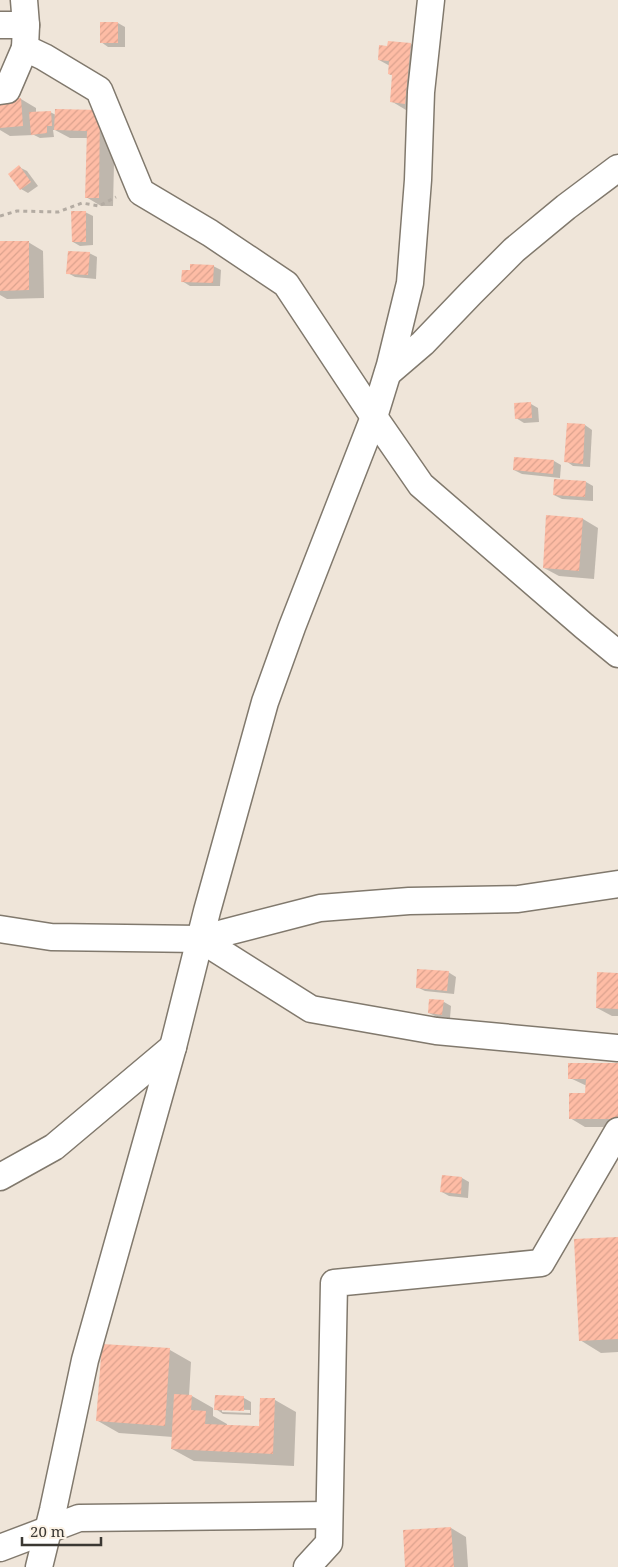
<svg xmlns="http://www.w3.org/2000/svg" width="618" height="1567" font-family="'Noto Serif',serif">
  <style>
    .shadow { fill: #0003; fill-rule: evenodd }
    .building { fill: url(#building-hatch) }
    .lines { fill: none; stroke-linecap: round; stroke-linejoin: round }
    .street-casing { stroke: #81796d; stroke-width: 29 }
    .path { stroke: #b4aca3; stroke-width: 3; stroke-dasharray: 4 4; stroke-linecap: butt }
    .street { stroke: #fff; stroke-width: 26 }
  </style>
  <defs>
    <pattern id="building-hatch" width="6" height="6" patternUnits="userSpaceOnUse" patternTransform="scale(1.25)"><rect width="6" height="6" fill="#febca5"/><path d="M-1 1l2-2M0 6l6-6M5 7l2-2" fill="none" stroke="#dba28e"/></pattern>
  </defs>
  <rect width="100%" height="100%" fill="#efe5d9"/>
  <g class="shadow">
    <path d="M118,23L125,27V47H108L101,42Z"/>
    <path d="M389,42L411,44L426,53L420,111L406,110L391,101L394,76L389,74L390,66L379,60L389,48Z"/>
    <path d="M21,99L36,108V113L50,112L56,115L115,120L113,206H101L86,197L88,138H70L55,130H53L54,137L40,138L34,135L10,136L0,130V101Z"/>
    <path d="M19,167L27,171L38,186L28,193L21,189Z"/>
    <path d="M85,212L93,216V245L80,246L73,242Z"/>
    <path d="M28,242L43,251L44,298L7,299L0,295V243Z"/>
    <path d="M89,253L97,257L96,279L75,277L68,273Z"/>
    <path d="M213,266L221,270L220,286H190L182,281Z"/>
    <path d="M531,404L538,408L539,422L524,423L516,418Z"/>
    <path d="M585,425L592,430L590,467L573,466L566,461Z"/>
    <path d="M554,461L561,465L560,478L522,474L514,470Z"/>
    <path d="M555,480L586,482L593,486V501L562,499L554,495Z"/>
    <path d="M583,519L598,528L594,579L559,576L544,568Z"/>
    <path d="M448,972L456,977L454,994L425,991L417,987Z"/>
    <path d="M618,974V1016H612L597,1008Z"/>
    <path d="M444,1002L451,1006L450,1018L437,1017L429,1013Z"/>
    <path d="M618,1064V1127H585L570,1118L587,1095V1086L570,1078Z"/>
    <path d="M443,1176L462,1178L469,1182L468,1198L449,1196L442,1192Z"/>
    <path d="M618,1238V1352L601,1353L580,1340Z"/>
    <path d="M103,1345L170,1350L191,1362L189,1396H192L213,1408V1416L227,1424V1426L261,1427L275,1400L296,1412L294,1466L194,1461L172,1449L173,1437L119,1433L98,1421Z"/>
    <path d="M244,1398L251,1402V1415L223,1414L216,1409ZM222,1409L250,1410V1413L222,1412Z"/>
    <path d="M451,1528L466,1537L468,1567H406Z"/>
  </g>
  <g class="building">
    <rect x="100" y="22" width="18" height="21"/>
    <path d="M388,41L411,43L405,104L390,102L392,75L388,74L389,61L378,60L379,45L387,46Z"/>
    <path d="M21,98L23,126L0,128V99Z"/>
    <path d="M55,109L100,110L99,198H85L87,131L54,130Z"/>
    <path d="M51,111L52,126H47V133L31,135L29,112Z"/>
    <path d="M19,165L31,182L20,190L8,174Z"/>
    <path d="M71,211H86V242H72Z"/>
    <path d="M0,241H29V290L0,291Z"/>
    <path d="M68,251L90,252L88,275L66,274Z"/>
    <path d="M190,264L214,265L213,283L181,282L182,270H190Z"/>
    <path d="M531,402L532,418L515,419L514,403Z"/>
    <path d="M567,423L585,424L583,464L564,462Z"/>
    <path d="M514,457L554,460L553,474L513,470Z"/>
    <path d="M554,479L586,481L585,497L553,495Z"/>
    <path d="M546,515L583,518L579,571L543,568Z"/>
    <path d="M417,969L449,971L447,991L416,988Z"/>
    <path d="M597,972L618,973V1009L596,1008Z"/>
    <path d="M429,999L444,1000L442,1015L428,1013Z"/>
    <path d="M568,1063H618V1119H569V1093H585L586,1079H568Z"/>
    <path d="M442,1175L462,1177L461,1194L440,1192Z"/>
    <path d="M618,1237V1339L579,1341L574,1239Z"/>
    <path d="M102,1344L170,1348L165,1426L96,1421Z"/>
    <path d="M174,1394L192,1395L191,1410L206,1411L205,1424L259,1426L260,1398H275L273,1454L171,1449Z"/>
    <path d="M215,1395L244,1396V1411L214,1410Z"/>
    <path d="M451,1527L454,1567H405L403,1530Z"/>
  </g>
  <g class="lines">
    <g class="street-casing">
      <g id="street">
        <path d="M0,25H26L24,0"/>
        <path d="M26,25L25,48L44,57L99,90L141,192L210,233L286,284L374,417L421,485L584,626L618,654"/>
        <path d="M0,91L7,90L25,48"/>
        <path d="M388,373L423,343L471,293L514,250L566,207L618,168"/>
        <path d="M0,929L51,937L200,939L320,908L409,901L518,899L618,884"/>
        <path d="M200,939L311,1009L436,1031L618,1048"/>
        <path d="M0,1177L54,1147L173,1047"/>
        <path d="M0,1548L79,1518L329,1515"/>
        <path d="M39,1567L53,1510L85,1360L173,1047L207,911L265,702L292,627L374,417L390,365L410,283L418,180L421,92L431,0"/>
        <path d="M307,1567L329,1543L334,1283L541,1263L618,1131"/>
      </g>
    </g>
    <path class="path" d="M0,216L17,211L58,212L82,203L99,206L116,197"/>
    <use href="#street" class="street"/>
  </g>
  <path d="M22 1537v8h79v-8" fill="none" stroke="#3b3833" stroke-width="2.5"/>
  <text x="30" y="1537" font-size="15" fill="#3b3833" stroke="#fcf3e6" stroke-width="4" paint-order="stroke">20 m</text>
</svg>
